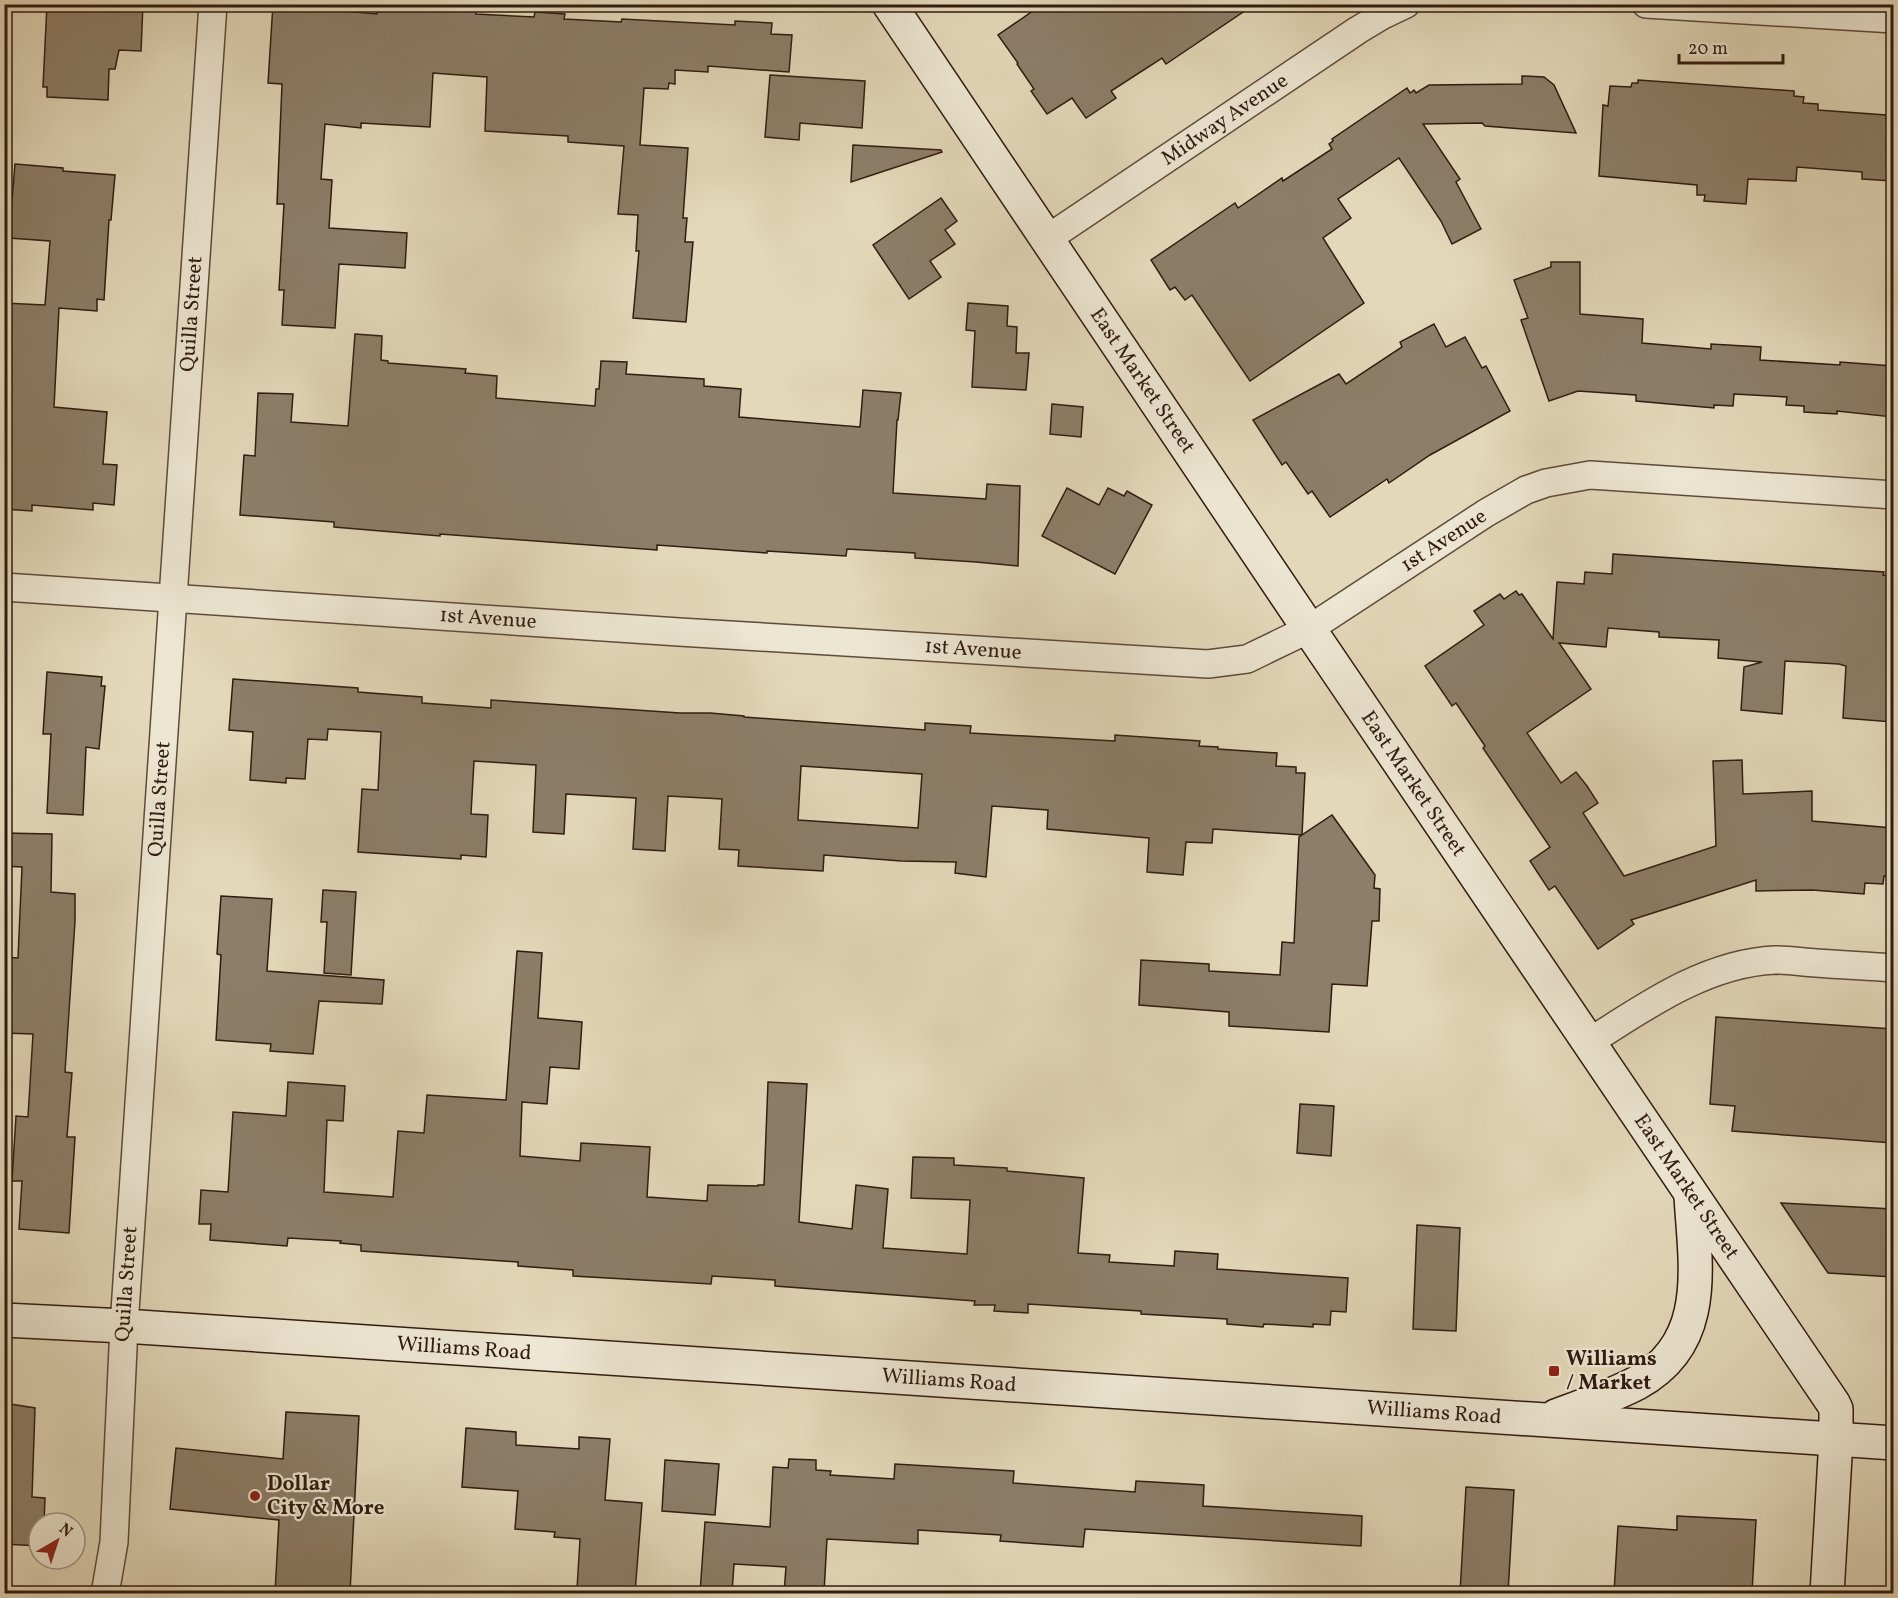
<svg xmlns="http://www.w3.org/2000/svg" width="1898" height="1598" font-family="Vollkorn,serif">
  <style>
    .building { fill: #8d7e69; stroke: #301c11; stroke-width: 1.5; fill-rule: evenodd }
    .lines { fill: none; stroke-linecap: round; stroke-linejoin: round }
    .street-casing { stroke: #5d4b3b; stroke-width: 30 }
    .secondary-casing { stroke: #301c11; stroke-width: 36 }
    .street { stroke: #ede6d2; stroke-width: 27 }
    .secondary { stroke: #ede6d2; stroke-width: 33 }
    .poi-dot { fill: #8f2418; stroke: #ede6d2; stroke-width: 2 }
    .labels { text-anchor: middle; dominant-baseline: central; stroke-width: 4.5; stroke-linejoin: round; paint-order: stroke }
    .street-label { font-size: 21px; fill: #301c11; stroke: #ede6d2 }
    .poi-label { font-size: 21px; font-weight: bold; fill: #301c11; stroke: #ede6d2; text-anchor: start }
  </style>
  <rect width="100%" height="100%" fill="#e3d8ba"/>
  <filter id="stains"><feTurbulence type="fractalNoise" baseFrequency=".00333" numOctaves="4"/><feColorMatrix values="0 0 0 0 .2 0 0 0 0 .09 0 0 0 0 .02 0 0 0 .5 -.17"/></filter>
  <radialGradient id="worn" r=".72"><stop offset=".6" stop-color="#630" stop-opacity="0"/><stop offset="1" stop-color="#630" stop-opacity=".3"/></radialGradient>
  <g class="building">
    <path d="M47,4H143L141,51L119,50L115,69H109L108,100L47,97V87H43Z"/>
    <path d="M273,4H320V9L377,14V7L434,11V4H453L476,6V14L534,17L535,12L565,14L564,19L621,22L622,19L735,25V21L772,23L771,34L792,35L789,72L708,66V72L675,70V84L669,83L668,89L644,88L640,145L688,148L683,218H687L685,242H693L686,322L633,318L639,251H636L638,215L618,214L624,146L568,142V136L485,131L487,77L433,73L430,127L361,123V128L325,124L321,179L332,180L329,228L407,233L405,268L339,264L335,328L282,325L284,290H279L284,204H277L282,84L268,83Z"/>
    <path d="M1043,4H1255L1166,64L1162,58L1111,91L1116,98L1086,118L1072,98L1047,114L1031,91L1034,89L1017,64L1018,63L998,35Z"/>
    <path d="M770,75L865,81L862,128L800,123L799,140L765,137Z"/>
    <path d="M1522,76L1544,77L1554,85L1576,133L1485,126L1482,123L1423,124L1460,179L1456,182L1481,229L1452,244L1441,221L1399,158L1338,199L1351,218L1323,238L1364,303L1250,381L1192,295L1185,300L1175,287L1170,290L1151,260L1235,203L1238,208L1282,178L1283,181L1332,149L1329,144L1333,141L1332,139L1407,88L1410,93L1414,90L1416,93L1429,85L1522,84Z"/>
    <path d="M1638,80L1794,91V96L1804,97L1803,103L1818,104V110L1886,115V119L1893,120V181L1862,179V172L1797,167L1796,181L1748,179L1746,204L1704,201L1705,195H1697V185L1599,176L1603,105L1608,106L1610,86L1631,87L1632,83H1638Z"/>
    <path d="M853,145L941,150L942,152L851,182Z"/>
    <path d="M15,164L63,168V171L115,175L111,220H109L104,300L97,299V311L59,308L54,407L107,412L103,464L117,465L114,505L93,503V510L32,505V511L4,509V303L45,305L50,241L9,238Z"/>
    <path d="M941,198L957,221L945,230L955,244L930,261L941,277L909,299L873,245Z"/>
    <path d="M1551,262H1580V314L1643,319L1642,343L1711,349V344L1761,347L1760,360L1840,365V362L1893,366V417L1837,411V414L1804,412V406L1786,405L1787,397L1734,394L1733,406L1714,405V408L1636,401V395L1578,391L1549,401L1521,320L1528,318L1514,280L1551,267Z"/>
    <path d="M968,303L1008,306L1007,326L1017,327L1016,353H1029L1026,390L972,387L975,331L966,330Z"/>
    <path d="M1434,324L1446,347L1465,337L1482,368L1486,366L1510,411L1430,455L1389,483L1387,479L1330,517L1312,491L1308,494L1286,462L1282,465L1253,420L1339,374L1346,384L1402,347L1400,342Z"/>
    <path d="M355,334L382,336L381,360L388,361V363L466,369L465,373L497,376L496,398L595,406L596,389H599L601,361L627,362L626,374L704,379V386L741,389L739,417L860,427L863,390L901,393L898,420H897L893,493L986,499L987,484L1020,486L1018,566L976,562L915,558V553L847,549L846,556L767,551V553L657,545V550L440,534V536L334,527V522L240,515L244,455L255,456L258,393L293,394L291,422L348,426Z"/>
    <path d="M1052,404L1083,407L1081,437L1050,434Z"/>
    <path d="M1067,488L1099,505L1108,488L1124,496L1127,491L1152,505L1115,574L1042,536Z"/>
    <path d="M1613,554L1884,572L1883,575L1893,576V722L1843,718L1846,666L1839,664L1785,661L1782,714L1741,710L1744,667L1762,662L1718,658L1719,640L1659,637V632L1608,628L1606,647L1559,643L1591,689L1527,733L1561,783L1576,772L1587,786L1598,803L1583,813L1624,876L1716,846L1713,761L1742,760L1743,794L1812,791V821L1893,828V876H1884L1883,884L1865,883L1864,894L1812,890L1756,891V880L1631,920L1634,924L1598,949L1555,886L1549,890L1530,861L1550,847L1483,748L1485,746L1456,703L1452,706L1425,666L1484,625L1474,611L1500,594L1504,599L1516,591L1519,595L1522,594L1553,639L1557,582L1584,584L1585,572L1612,574Z"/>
    <path d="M47,672L102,677L101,686H105L99,749L86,747L83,815L47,813L51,734H43Z"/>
    <path d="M233,679L358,688V692L422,697V703L491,708V700L680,713H710L744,716V717L925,730V723L971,726L970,733L1115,741V735L1200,741L1199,746L1218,747V749L1277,753L1276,766L1296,767V773H1305L1302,835L1213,829L1212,843L1186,842L1183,875L1147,872L1149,838L1047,829L1048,810L992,806L986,877L955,873L956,862L901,861L824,855L823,871L738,866L739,850L719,849L722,799L668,796L665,851L633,849L636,798L566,794L564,834L533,832L536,765L474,761L471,814L488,815L486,857L461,855V859L358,852L362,789L378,790L381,732L328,729L327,740L308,739L305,779L286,778V783L250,780L253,732L229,730ZM801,766L922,774L918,828L798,820Z"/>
    <path d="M1332,815L1375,875L1374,888L1380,889L1379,921H1372L1367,986L1332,984L1329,1032L1229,1026V1012L1139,1005L1141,960L1209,964V971L1280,975L1282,942L1294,943L1299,837Z"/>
    <path d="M4,833L52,834L51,892L75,894V921L65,1072L72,1073L67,1137H75L69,1233L19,1229L22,1181H12L16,1116L28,1117L33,1034L4,1033V957L18,958L22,867L4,866Z"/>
    <path d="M323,890L356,892L351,975L324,973L327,922H321Z"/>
    <path d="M221,896L272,899L267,971L384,980L382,1004L319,1001L313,1054L270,1051L271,1044L216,1040L221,955L217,954Z"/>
    <path d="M517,951L542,953L538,1018L582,1022L579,1069L550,1067L547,1104L522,1102L520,1156L580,1161L581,1143L650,1147L647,1197L707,1201L708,1185L758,1186V1185H764L768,1082L807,1084L799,1222L852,1229L856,1185L888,1189L883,1248L967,1254L970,1200L911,1198L913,1157L954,1158V1165L1007,1168V1171L1084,1178L1078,1253L1110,1255L1109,1262L1174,1266L1175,1251L1218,1254L1217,1269L1348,1278L1346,1312L1331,1311L1330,1325L1313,1324V1327L1264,1324L1263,1327L1227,1324V1319L1141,1314V1311L1028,1304V1313L994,1311L995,1305H974L975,1301L775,1286V1280L712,1276L711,1284L573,1276V1270L518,1266V1262L361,1251V1245L340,1243L341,1241L288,1238L287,1246L210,1240L211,1224H199L201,1190L228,1192L233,1112L286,1116L288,1082L345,1086L343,1121L327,1120L324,1192L393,1197L398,1131L424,1133L427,1095L506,1100Z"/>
    <path d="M1716,1017L1893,1029V1143L1732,1131L1735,1106L1710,1104Z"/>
    <path d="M1300,1104L1334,1106L1331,1156L1297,1153Z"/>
    <path d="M1781,1203L1893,1209V1277L1828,1273Z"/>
    <path d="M1417,1225L1460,1228L1456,1331L1413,1329Z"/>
    <path d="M4,1403L35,1408L32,1497L45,1498L44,1523H39V1546L4,1544Z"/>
    <path d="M286,1412L359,1416L350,1593H275L279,1520L170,1509L176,1448L283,1459Z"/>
    <path d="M466,1428L516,1432V1445L579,1449V1437L610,1439L605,1500L642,1503L635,1593L577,1589L580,1539L554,1537L555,1532L515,1529L518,1491L462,1487Z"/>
    <path d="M789,1459L816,1460V1470L831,1471L830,1475L894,1479L895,1464L1014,1471L1013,1483L1135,1492L1136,1481L1204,1485L1203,1506L1362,1516L1361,1546L1085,1529L1083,1547L1000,1541L1001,1535L918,1530V1544L827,1539L824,1593H784L786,1567L734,1564L732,1593H700L705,1522L770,1527L773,1467L788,1468Z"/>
    <path d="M665,1460L719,1464L715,1515L662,1511Z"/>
    <path d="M1466,1487L1514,1490L1508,1593H1460Z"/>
    <path d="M1677,1516L1756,1520L1752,1593H1614L1618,1526L1677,1530Z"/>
  </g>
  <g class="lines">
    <g class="street-casing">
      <g id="street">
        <path d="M1646,4L1894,19"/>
        <path d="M1047,239L1358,30L1383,15L1406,4"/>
        <path d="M4,587L679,632L1208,664L1247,659L1309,629L1486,513L1526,490L1546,483L1590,475L1894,495"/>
        <path d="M1588,1043C1644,1007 1706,963 1775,960C1788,960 1802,962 1816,963C1842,965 1868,966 1894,968"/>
        <path d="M105,1594L114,1542L124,1326L213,4"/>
      </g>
    </g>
    <g class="secondary-casing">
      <g id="secondary">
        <path d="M889,4L1309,629L1833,1403L1836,1409V1439L1827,1594"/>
        <path d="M4,1320L124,1326L1894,1443"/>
        <path d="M1556,1416C1583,1406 1612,1396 1637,1383C1711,1343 1695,1265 1691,1196"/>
      </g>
    </g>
    <use href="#street" class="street"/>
    <use href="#secondary" class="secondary"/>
  </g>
  <g class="poi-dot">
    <rect x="1548" y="1365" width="12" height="12" rx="3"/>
    <circle cx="255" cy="1496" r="6"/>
  </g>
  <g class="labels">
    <g class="street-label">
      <text transform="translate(1225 120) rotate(-34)">Midway Avenue</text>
      <text transform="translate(192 314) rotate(-86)">Quilla Street</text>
      <text transform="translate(1142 381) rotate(56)">East Market Street</text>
      <text transform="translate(1444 541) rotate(-33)">1st Avenue</text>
      <text transform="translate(488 619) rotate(4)">1st Avenue</text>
      <text transform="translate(973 650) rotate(4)">1st Avenue</text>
      <text transform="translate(1413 784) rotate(56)">East Market Street</text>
      <text transform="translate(160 799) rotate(-86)">Quilla Street</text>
      <text transform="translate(1686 1187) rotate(56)">East Market Street</text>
      <text transform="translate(127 1284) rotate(-86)">Quilla Street</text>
      <text transform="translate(464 1349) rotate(4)">Williams Road</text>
      <text transform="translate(949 1381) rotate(4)">Williams Road</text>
      <text transform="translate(1434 1413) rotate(4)">Williams Road</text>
    </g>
    <g class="poi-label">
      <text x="1566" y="1359">Williams<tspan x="1566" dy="24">/ Market</tspan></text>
      <text x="267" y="1484">Dollar<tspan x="267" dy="24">City &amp; More</tspan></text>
    </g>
  </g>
  <rect width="1898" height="1598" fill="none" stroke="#e3d8ba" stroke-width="24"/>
  <rect x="6" y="6" width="1886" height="1586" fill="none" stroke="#301c11" stroke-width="3"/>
  <rect x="12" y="12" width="1874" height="1574" fill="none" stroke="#301c11" stroke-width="1.5"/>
  <g transform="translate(57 1541) rotate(39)"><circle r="28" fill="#ede6d2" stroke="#a19585" stroke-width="1.5"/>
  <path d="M0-4.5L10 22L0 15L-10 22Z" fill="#8f2418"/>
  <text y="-9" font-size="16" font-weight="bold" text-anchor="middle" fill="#301c11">N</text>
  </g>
  <path d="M1679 54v9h104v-9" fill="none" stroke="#301c11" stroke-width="3"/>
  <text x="1688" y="54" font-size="18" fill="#301c11" stroke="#ede6d2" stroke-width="4.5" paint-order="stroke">20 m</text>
  <rect width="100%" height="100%" filter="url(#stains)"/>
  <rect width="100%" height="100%" fill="url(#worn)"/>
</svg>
